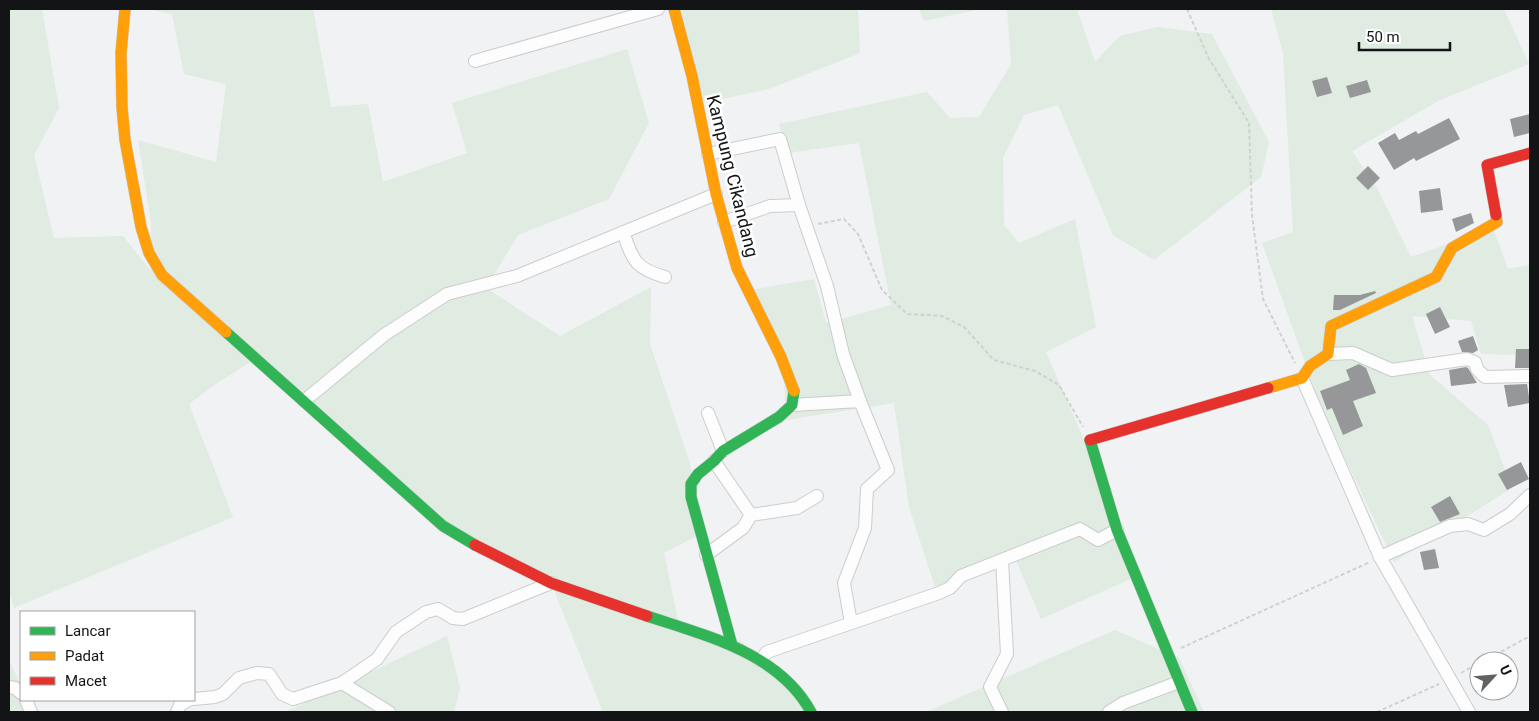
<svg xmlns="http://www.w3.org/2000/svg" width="1539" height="721" font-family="Roboto,sans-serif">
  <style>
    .green { fill: #e0ebe1 }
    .building { fill: #969799 }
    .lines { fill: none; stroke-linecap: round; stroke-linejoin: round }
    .street-casing { stroke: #cbccce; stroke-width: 14 }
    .fast-casing { stroke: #cbccce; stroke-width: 12 }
    .slow-casing { stroke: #cbccce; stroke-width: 12 }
    .jam-casing { stroke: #cbccce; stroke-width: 12 }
    .path { stroke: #d1d1d1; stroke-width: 2; stroke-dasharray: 4 2.5; stroke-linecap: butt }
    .street { stroke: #fdfdfd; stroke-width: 12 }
    .fast { stroke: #30b455; stroke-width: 11 }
    .slow { stroke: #ff9f0a; stroke-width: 11 }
    .jam { stroke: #e5322d; stroke-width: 11 }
    .labels { text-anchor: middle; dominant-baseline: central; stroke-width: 5; stroke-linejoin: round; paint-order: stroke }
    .street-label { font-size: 18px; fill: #131416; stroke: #fff }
  </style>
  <rect width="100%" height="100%" fill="#f0f2f4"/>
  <g class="green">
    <path d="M9,9H42L59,108L34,155L54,238L123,236L151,271V222L138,140L216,162L226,84L184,74L172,14L148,9H313L331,107L368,104L383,182L467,153L452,103L627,49L649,123L609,199L518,235L486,288L560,336L651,287L650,344L690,463L700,534L664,553L678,620L741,641L813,712H603L549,578L437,522L257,358L217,383L189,404L233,517L14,608L9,590Z"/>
    <path d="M677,9H858L860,53L769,89L704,103Z"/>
    <path d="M919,9H981L924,21Z"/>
    <path d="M1007,9H1077L1095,62L1120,36L1157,27L1212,34L1269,142L1261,177L1154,260L1113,235L1058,105L1024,115L1003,158L1004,225L1019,243L1075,219L1096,327L1046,352L1142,574L1041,619L1014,556L935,587L909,507L894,403L786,420L783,350L750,290L814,279L826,323L891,305L859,143L787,153L779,124L927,92L950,118L979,117L1011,64Z"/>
    <path d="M1271,9H1504L1529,64L1440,100L1352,151L1377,188L1411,257L1493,228L1508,269L1530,265V355L1481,354L1471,321L1412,316L1430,375L1488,425L1512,488L1394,562L1321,407L1262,243L1293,232L1283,53Z"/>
    <path d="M1115,630L1179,658L1204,712H926Z"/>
    <path d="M447,636L460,688L454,712H285Z"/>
    <path d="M9,660L33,712H9Z"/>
  </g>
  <g class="building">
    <path d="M1327,77L1332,93L1317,97L1312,81Z"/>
    <path d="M1367,80L1371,92L1350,98L1346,86Z"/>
    <path d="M1530,114V133L1514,137L1510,119Z"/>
    <path d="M1449,118L1460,139L1416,161L1414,158L1394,170L1378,143L1395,133L1399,140L1416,131L1418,134Z"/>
    <path d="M1368,166L1380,178L1368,190L1356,178Z"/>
    <path d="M1440,188L1443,210L1421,213L1419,191Z"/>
    <path d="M1471,213L1474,223L1456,232L1452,219Z"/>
    <path d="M1375,291L1376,293L1340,310H1333L1334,295H1360Z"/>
    <path d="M1440,307L1450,327L1435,334L1426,314Z"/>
    <path d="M1473,336L1478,350L1473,353L1462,352L1458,341Z"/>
    <path d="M1516,349H1530V368H1515Z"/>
    <path d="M1359,364L1366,368L1376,393L1353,401L1363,426L1343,435L1332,408L1327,410L1320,391L1350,380L1346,370Z"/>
    <path d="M1466,367L1468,368L1477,383L1451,386L1449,370Z"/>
    <path d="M1527,384L1530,403L1508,407L1504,385Z"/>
    <path d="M1521,462L1529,479L1507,490L1498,474Z"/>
    <path d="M1450,496L1460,514L1440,522L1431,507Z"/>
    <path d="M1435,549L1439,568L1424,570L1420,552Z"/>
  </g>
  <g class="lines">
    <g class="street-casing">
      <g id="street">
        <path d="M475,61L658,9"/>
        <path d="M708,154L780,139L799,205L827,286L843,354L860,401"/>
        <path d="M724,222L770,206L799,205"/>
        <path d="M623,232C633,260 634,268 665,277"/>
        <path d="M1328,354L1353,353L1392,370L1467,359L1475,362L1477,369L1485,377L1530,376"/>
        <path d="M1302,378L1380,557L1469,712"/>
        <path d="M304,401L384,335L447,294L517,276L716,194"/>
        <path d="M792,405L860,401L888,470L867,489L865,528L844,583L851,623"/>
        <path d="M708,413L723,451"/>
        <path d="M714,461L751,515"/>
        <path d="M706,555L743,528L751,515L797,508L817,496"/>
        <path d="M1380,557L1450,526L1468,524L1484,530L1510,514L1530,495"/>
        <path d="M1002,560L1007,654L990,687L1002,712"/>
        <path d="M760,660L767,652L939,593L950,588L961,576L1080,529L1098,540L1117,530"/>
        <path d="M342,683L389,712"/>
        <path d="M9,687L15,688L21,693"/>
        <path d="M194,699L215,697L223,694L239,678L257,673L269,674L282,694L293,699L342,683L377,659L396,632L426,612L438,609L453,618L463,619L551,583"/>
        <path d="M26,700L31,712"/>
        <path d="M177,712L180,705L189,700"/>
        <path d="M1109,712L1123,703L1179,682"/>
      </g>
    </g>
    <g class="fast-casing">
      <g id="fast">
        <path d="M226,332L443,526L475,545"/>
        <path d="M1090,440L1117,530L1192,712"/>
        <path d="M647,616C707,636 779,653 811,712"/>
        <path d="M732,645L691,497V484L698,474L714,461L723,451L779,417L792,405L794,391"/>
      </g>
    </g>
    <g class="slow-casing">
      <g id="slow">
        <path d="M125,9L121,53L122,107L125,140L141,227L149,253L162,275L226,332"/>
        <path d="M674,9L692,76L716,194L737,268L781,357L794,391"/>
        <path d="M1268,388L1302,378L1310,366L1328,354L1331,326L1436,277L1452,248L1497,222L1496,215"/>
      </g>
    </g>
    <g class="jam-casing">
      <g id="jam">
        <path d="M1496,215L1487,165L1530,153"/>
        <path d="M1090,440L1268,388"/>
        <path d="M475,545L551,583L647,616"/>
      </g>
    </g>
    <g class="path">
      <path d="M1187,9L1209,59L1249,123L1252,215L1263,299L1295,363"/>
      <path d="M818,224L844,219L858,234L882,290L907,314L942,316L964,327L994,360L1035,371L1059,385L1083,427"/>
      <path d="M1181,648L1370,562"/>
      <path d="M1484,661L1530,636"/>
      <path d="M1461,673L1479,663"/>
      <path d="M1377,712L1439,684"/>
    </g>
    <use href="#street" class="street"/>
    <use href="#fast" class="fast"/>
    <use href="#slow" class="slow"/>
    <use href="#jam" class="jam"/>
  </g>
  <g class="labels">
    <g class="street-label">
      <text transform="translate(733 176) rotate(76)">Kampung Cikandang</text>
    </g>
  </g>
  <rect width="1539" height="721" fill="none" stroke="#131416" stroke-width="20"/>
  <rect x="20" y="611" width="175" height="90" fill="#ffffff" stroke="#a1a1a2"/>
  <rect x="30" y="627" width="25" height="8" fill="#30b455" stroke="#a1a1a2"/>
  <text x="65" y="636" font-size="15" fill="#131416">Lancar</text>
  <rect x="30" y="652" width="25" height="8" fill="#ff9f0a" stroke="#a1a1a2"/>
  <text x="65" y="661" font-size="15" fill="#131416">Padat</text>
  <rect x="30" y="677" width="25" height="8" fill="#e5322d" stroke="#a1a1a2"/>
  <text x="65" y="686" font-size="15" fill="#131416">Macet</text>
  <g transform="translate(1494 676) rotate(64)"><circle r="24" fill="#ffffff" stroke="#a1a1a2"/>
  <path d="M0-4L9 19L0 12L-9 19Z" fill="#606264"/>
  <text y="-8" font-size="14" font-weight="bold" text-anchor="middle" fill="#131416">U</text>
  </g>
  <path d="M1359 42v8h91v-8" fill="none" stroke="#131416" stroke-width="2.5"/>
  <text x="1366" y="42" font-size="15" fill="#131416" stroke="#ffffff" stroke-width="4" paint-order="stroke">50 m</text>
</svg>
